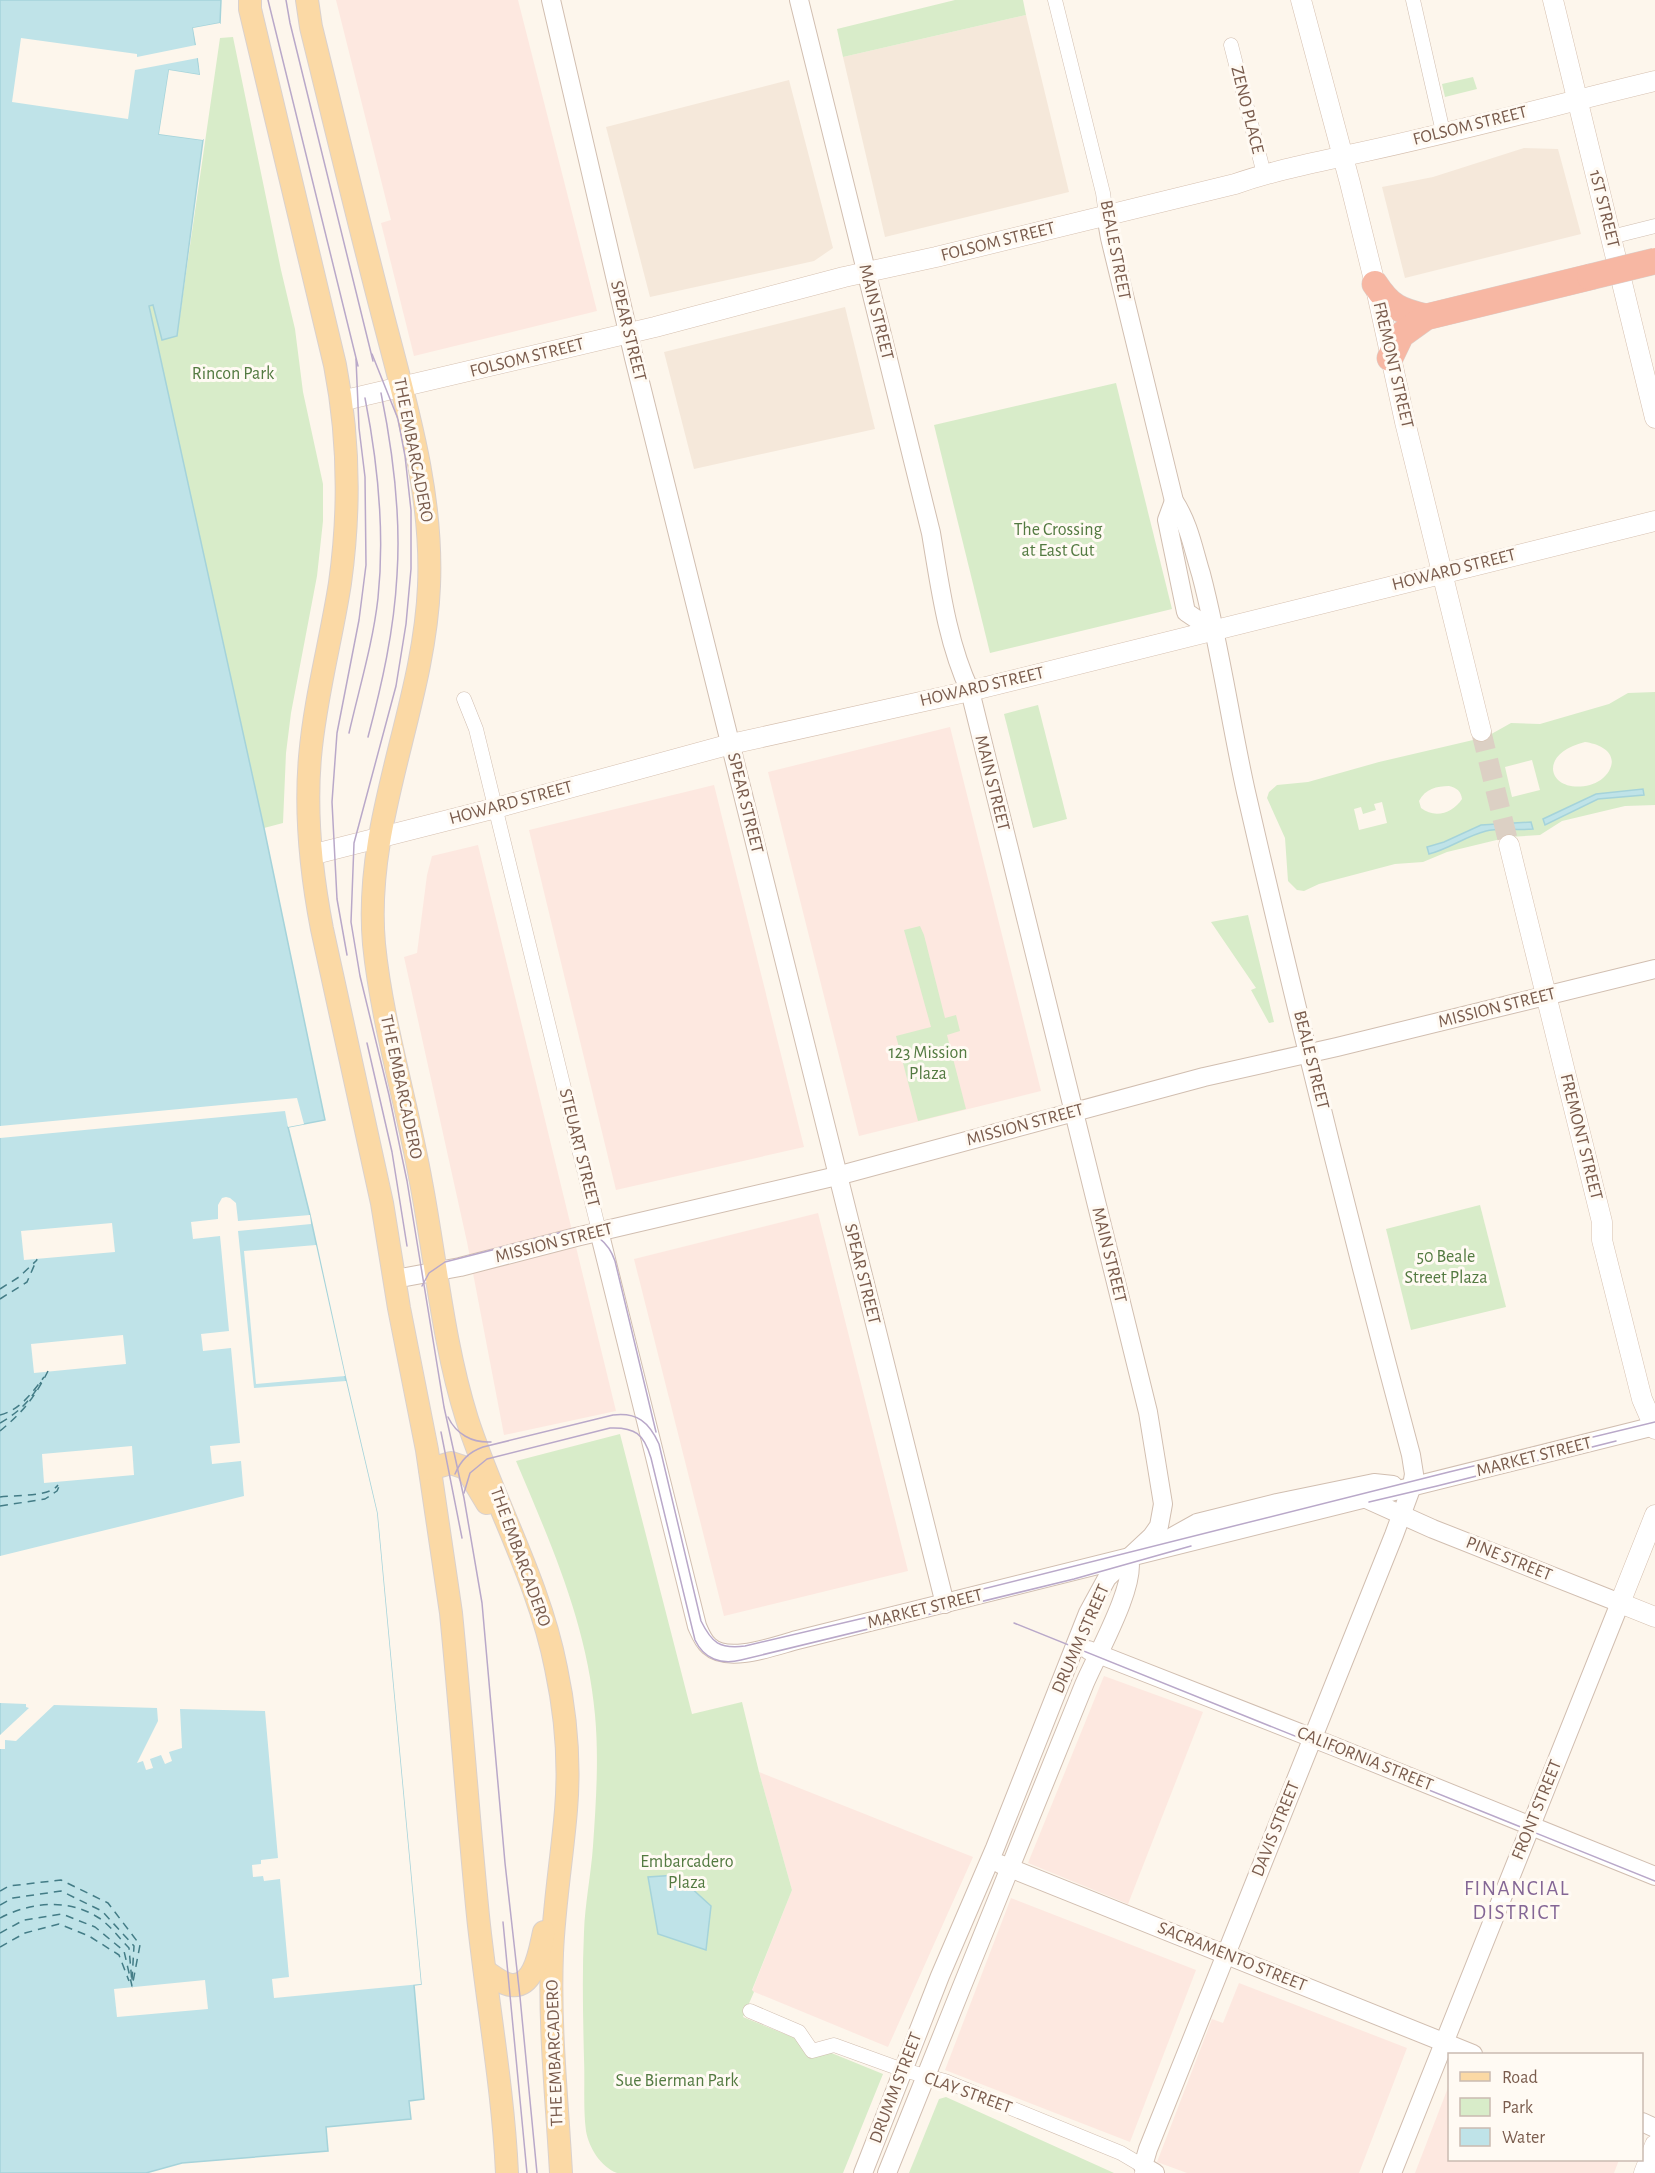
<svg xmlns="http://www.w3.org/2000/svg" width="1655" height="2173" font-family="'Alegreya Sans',sans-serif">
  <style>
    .residential { fill: #f5e8da }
    .commercial { fill: #fde8e0 }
    .green { fill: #d8ecc9; fill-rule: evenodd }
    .water { fill: #bfe3e8; stroke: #a5d3da; stroke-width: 1.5 }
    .pier { fill: #fdf6ec }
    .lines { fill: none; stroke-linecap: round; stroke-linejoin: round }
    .ferry { stroke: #437c86; stroke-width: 1.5; stroke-dasharray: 8 6; stroke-linecap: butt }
    .secondary-tunnel { stroke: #dcd0c4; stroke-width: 20; stroke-dasharray: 20 10; stroke-linecap: butt }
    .minor-casing { stroke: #d1beb0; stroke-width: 15 }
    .tertiary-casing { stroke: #d1beb0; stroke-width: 20 }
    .secondary-casing { stroke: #d6c0b0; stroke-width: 21 }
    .primary-casing { stroke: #dad1cd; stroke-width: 24 }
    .motorway-casing { stroke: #dad1cd; stroke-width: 27 }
    .minor { stroke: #fff; stroke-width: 14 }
    .tertiary { stroke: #fff; stroke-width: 18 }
    .secondary { stroke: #fff; stroke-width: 20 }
    .primary { stroke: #fbd9a5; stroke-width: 22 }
    .motorway { stroke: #f7b7a3; stroke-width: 26 }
    .tram { stroke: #b9a8c9; stroke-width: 1.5 }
    .motorway-bridge-casing { stroke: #dad1cd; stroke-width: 27; stroke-linecap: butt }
    .motorway-bridge { stroke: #f7b7a3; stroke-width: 26 }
    .labels { text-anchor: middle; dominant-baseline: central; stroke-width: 6; stroke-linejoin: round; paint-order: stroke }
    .street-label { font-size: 18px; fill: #7a5c4d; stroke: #fffaf3 }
    .park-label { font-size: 18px; fill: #537a41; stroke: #fffaf3 }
    .quarter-label { font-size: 21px; letter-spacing: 1.5px; fill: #846695; stroke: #fffaf3 }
  </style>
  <rect width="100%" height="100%" fill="#fdf6ec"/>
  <g class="residential">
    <path d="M1026,15L1069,192L885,237L843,57Z"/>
    <path d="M789,80L833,248L814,261L650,297L606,127Z"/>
    <path d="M1524,148L1558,149L1581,234L1405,278L1382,187L1433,177Z"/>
    <path d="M845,307L875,429L694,469L664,352Z"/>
  </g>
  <g class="commercial">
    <path d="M336,0H518L597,311L414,356L381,223L391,220Z"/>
    <path d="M950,727L1041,1091L859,1136L768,772Z"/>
    <path d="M714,785L804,1147L616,1190L529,830Z"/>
    <path d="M478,845L616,1411L504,1435L467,1242L404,957L417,953L427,875L432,856Z"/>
    <path d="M818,1213L908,1571L724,1616L634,1259Z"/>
    <path d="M1104,1676L1203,1712L1128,1904L1028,1863Z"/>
    <path d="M759,1772L973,1857L888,2047L752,1991L792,1890Z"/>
    <path d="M1011,1898L1196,1970L1130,2142L945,2070Z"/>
    <path d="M1239,1983L1407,2048L1359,2173H1187L1157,2162L1212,2019L1223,2023Z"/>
    <path d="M1449,2085L1450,2160H1619L1614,2173H1415Z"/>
  </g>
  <g class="green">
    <path d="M955,0H1023L1026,15L843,57L837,29Z"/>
    <path d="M233,37L281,270L295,329L303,392L323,484V521L317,576L291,713L286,753L283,823L264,828L149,306L152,305L177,336L220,38Z"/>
    <path d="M1473,77L1477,89L1445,97L1442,84Z"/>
    <path d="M1116,383L1172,609L990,653L934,425Z"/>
    <path d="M1655,692V805L1625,806L1562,821L1540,835L1509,837L1447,852L1423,862L1395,864L1319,884L1304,891L1297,890L1288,881L1285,838L1267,798L1269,792L1277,785L1308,782L1379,762L1486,737L1511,723L1540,724L1609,704L1628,693ZM1585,742C1600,744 1619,753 1609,771C1605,778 1597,783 1590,785C1549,795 1535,754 1585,742ZM1532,760L1540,790L1512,797L1505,767ZM1449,786C1457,788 1461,791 1462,799C1453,813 1435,819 1421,808L1419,801C1425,789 1437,786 1449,786ZM1382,802L1387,823L1359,830L1354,809L1361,807L1363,814L1376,810L1374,804Z"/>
    <path d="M1038,705L1067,819L1033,828L1004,714Z"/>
    <path d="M1248,915L1274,1022L1269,1023L1251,990L1256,988L1211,922Z"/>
    <path d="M920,926L924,935L945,1018L956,1015L960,1031L947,1035L966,1109L918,1121L896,1036L931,1027L904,930Z"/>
    <path d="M1480,1205L1506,1307L1411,1330L1386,1229Z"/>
    <path d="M620,1434L692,1714L742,1702L759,1772L792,1890L752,1990L754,1992L743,2017L883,2074L843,2173H617C601,2167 589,2148 586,2131C583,2110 585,2080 584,2059C583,2016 582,1974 584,1932C585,1903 591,1875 593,1846C596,1803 599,1758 595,1715C587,1624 551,1544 516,1461Z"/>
    <path d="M946,2097L1114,2173H909L939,2099Z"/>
  </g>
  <g class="water">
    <path d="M0,0H221L220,23L193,28L200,75L169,70L159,134L203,140L177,336L162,340L153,305L149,306L264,828L325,1120L288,1127L310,1215L345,1376L377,1513L421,1984L414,1985L424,2099L409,2101L411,2119L326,2127L328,2151L182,2163L146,2173H0Z"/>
    <path d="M1643,789L1644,795L1598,799L1545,825L1543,819L1596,794Z"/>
    <path d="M1531,822L1533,829C1517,831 1501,827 1486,831C1466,836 1449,849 1429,854L1427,847L1444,842L1481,825Z"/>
    <path d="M677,1875L711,1906L706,1950L658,1934L648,1877Z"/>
  </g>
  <g class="pier">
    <path d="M220,23V26L196,30L204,68L203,77L171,73L162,131L203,137V140L159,134L169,70L200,75L198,58L135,70L128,119L12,102L21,38L137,54V57L196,45L193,28Z"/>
    <path d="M297,1098L304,1124L288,1127L285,1111L0,1138V1126Z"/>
    <path d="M226,1197L230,1198L236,1203L238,1221L310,1215L311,1224L238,1231L254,1388L346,1381L377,1513L421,1984L274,1998L272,1979L289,1977L280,1879L264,1881L263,1876L253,1877L252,1865L261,1864V1860L278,1858L265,1711L180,1709L182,1748L169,1752L172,1761L165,1764L161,1755L150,1759L153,1768L146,1770L143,1761L137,1763L158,1721L157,1708L54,1705L16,1741L5,1740V1749H0V1735L29,1708L26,1707V1704L0,1703V1556L244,1496L241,1461L212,1464L211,1454L210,1446L240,1443L231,1348L203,1351L202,1342L201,1334L229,1331L220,1236L193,1239L191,1222L218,1219V1205L222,1198Z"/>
    <path d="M112,1223L115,1252L24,1260L21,1231Z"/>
    <path d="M316,1245L345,1376L256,1384L244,1251Z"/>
    <path d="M123,1335L126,1364L34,1373L31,1344Z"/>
    <path d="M132,1446L134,1475L44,1483L42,1454Z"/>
    <path d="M205,1980L208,2009L117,2017L114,1989Z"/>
  </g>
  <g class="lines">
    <g class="ferry">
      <path d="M0,1289L19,1277L37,1260"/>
      <path d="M0,1299L27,1282L37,1259"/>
      <path d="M0,1415C20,1410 32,1393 44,1377"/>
      <path d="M0,1423C18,1413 31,1400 41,1382"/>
      <path d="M0,1431C23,1412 35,1397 48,1371"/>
      <path d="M0,1497C15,1495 50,1497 58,1485"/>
      <path d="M0,1506L45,1499L57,1491L61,1482"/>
      <path d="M0,1891L9,1886L61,1880L108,1903L140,1945L132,1987"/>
      <path d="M0,1905L13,1898L61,1891L102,1911L134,1946L132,1980"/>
      <path d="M0,1918C31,1902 68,1898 99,1918C110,1925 120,1939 129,1948L132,1983"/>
      <path d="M0,1933L24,1920L62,1914L95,1927L124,1951L132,1986"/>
      <path d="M0,1947L25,1933L59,1924L89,1936L119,1955L129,1981"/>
    </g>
    <path class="secondary-tunnel" d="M1481,731L1509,845"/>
    <g class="minor-casing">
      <g id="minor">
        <path d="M1055,0L1103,193L1106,215"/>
        <path d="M1413,0L1443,132"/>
        <path d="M1231,45L1264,174"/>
        <path d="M1611,237L1655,226"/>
        <path d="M464,699L476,729L599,1231"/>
        <path d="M750,2011L799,2032L812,2051L834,2045L903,2070L945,2081L1121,2153L1143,2166L1142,2173"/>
      </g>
    </g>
    <g class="tertiary-casing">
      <g id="tertiary">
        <path d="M551,0L634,358L945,1604"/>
        <path d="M799,0L931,533C940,586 947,642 970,691L1148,1412L1163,1504L1159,1526L1152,1536L1107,1578L1088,1613L995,1848L940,1976L863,2173"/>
        <path d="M1106,215L1110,238L1174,501C1189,524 1193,548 1201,574C1220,646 1230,720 1246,792C1297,1014 1352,1235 1411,1455L1414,1474L1412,1486L1394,1535L1148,2149L1143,2166L1155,2173"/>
        <path d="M1174,501L1167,520L1186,612L1214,631"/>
        <path d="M599,1231L697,1626C700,1633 703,1641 709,1646C728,1664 774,1646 797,1640L1655,1426"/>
        <path d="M395,1279L460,1267L576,1237L837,1176L1204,1077L1337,1047L1655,969"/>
        <path d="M1364,1498L1433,1529L1620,1603L1392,2173"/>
        <path d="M1163,1542L1197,1523L1277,1503L1374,1483L1393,1485"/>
        <path d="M1088,1650L1333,1746L1655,1876"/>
        <path d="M1000,1864L1473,2054"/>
        <path d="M1642,2122L1655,2128"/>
        <path d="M887,2173C952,2010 1018,1848 1084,1685C1095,1658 1137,1585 1129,1558"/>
      </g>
    </g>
    <g class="secondary-casing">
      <g id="secondary">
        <path d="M1301,0L1350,183L1375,284L1405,422L1481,731"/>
        <path d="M1553,0L1655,418"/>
        <path d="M341,401L655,327L844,277L936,257L1235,184C1278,169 1323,161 1367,151C1464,130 1559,104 1655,81"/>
        <path d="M1509,845L1602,1222V1240L1642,1399L1655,1429"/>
        <path d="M311,855L496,808L731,744L970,691L1655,521"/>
        <path d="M1655,1515L1620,1603L1655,1617"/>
        <path d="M1644,2173L1655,2145"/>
      </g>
    </g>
    <g class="primary-casing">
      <g id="primary">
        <path d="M250,0V9L335,365C349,437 350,511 340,583C331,641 315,698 310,757C305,815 311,872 322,929L382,1203L399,1308L427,1450L451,1613C461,1714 468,1815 478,1916C487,2002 503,2087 507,2173"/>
        <path d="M307,0L311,27C335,124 358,220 383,316C406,405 433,493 429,586C424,708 363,821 374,944C382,1024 407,1103 421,1182C436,1261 443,1343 467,1419C494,1503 539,1581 556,1668C566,1715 570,1763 566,1810C562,1858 554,1905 552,1953C549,2026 557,2100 561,2173"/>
        <path d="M430,1469L451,1463L466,1468L487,1503"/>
        <path d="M485,1971C493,1976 502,1984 511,1985C535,1988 540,1949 544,1932"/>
      </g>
    </g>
    <g class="motorway-casing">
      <g id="motorway">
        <path d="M1375,284C1390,307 1400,311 1426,317"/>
        <path d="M1390,358L1401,335L1426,317L1590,277"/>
      </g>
    </g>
    <use href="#minor" class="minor"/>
    <use href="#tertiary" class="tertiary"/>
    <use href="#secondary" class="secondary"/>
    <use href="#primary" class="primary"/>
    <use href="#motorway" class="motorway"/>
    <g class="tram">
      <path d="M268,0L358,366"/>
      <path d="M286,0L290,23L373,361"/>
      <path d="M372,354L398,419L405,456L411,510V569L406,624L396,686L354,843L351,922L360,976L389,1095L407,1181L444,1407L464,1498L482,1603L505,1863L520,1997L537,2173"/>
      <path d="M349,733C359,689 373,643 378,598C385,531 378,464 365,398"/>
      <path d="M368,737C382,684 394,631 397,575C401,515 393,452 381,393"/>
      <path d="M347,955L337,899L332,802L337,733L359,620L366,565L365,477L359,428L356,359"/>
      <path d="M367,1043L392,1152L407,1246"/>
      <path d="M422,1286L429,1273L445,1262L574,1229C595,1232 608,1241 615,1261L656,1432"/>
      <path d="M448,1417C456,1434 472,1443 491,1442"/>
      <path d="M441,1432L462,1538"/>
      <path d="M455,1474C461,1460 469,1452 483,1447L613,1415C637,1412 649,1422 659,1444L701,1621C712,1643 719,1649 745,1646L915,1606L1449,1472L1655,1422"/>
      <path d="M464,1493L470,1473L487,1459L610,1428C635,1427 644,1434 651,1458L695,1640C704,1659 721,1665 741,1660L1074,1579L1191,1546"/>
      <path d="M1369,1502L1437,1486L1616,1441"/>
      <path d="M1014,1623L1655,1881"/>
      <path d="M503,1922L527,2173"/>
    </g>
    <g class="motorway-bridge-casing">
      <path id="motorway-bridge" d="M1590,277L1655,261"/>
    </g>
    <use href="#motorway-bridge" class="motorway-bridge"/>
  </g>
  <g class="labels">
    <g class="street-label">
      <text transform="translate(1247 110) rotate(76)">ZENO PLACE</text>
      <text transform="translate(1470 126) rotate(-14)">FOLSOM STREET</text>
      <text transform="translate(1604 209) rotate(76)">1ST STREET</text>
      <text transform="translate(998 242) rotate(-14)">FOLSOM STREET</text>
      <text transform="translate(1115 250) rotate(79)">BEALE STREET</text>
      <text transform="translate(876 312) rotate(76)">MAIN STREET</text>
      <text transform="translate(628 331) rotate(76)">SPEAR STREET</text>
      <text transform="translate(527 358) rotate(-14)">FOLSOM STREET</text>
      <text transform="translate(1393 365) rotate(77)">FREMONT STREET</text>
      <text transform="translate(413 450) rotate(79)">THE EMBARCADERO</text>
      <text transform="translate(1454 570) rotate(-14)">HOWARD STREET</text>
      <text transform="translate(982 687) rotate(-13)">HOWARD STREET</text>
      <text transform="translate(992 783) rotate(76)">MAIN STREET</text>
      <text transform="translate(511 803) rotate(-15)">HOWARD STREET</text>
      <text transform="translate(745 803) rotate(76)">SPEAR STREET</text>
      <text transform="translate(1497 1008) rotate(-14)">MISSION STREET</text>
      <text transform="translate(1311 1060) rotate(76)">BEALE STREET</text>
      <text transform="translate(401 1087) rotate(78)">THE EMBARCADERO</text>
      <text transform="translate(1025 1125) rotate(-15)">MISSION STREET</text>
      <text transform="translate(1581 1137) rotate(76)">FREMONT STREET</text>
      <text transform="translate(579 1148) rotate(76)">STEUART STREET</text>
      <text transform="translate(554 1243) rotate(-14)">MISSION STREET</text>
      <text transform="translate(1109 1255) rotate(76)">MAIN STREET</text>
      <text transform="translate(862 1274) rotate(76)">SPEAR STREET</text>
      <text transform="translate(1534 1457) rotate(-14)">MARKET STREET</text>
      <text transform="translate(520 1557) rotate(70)">THE EMBARCADERO</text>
      <text transform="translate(1509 1559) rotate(22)">PINE STREET</text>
      <text transform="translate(925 1609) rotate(-14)">MARKET STREET</text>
      <text transform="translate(1081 1639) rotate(-66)">DRUMM STREET</text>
      <text transform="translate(1365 1759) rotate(22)">CALIFORNIA STREET</text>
      <text transform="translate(1537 1810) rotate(-68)">FRONT STREET</text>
      <text transform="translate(1276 1829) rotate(-68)">DAVIS STREET</text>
      <text transform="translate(1232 1957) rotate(22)">SACRAMENTO STREET</text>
      <text transform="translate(555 2053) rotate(-92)">THE EMBARCADERO</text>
      <text transform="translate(896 2088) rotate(-69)">DRUMM STREET</text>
      <text transform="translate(968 2093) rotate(20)">CLAY STREET</text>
    </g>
    <g class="park-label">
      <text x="233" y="374">Rincon Park</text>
      <text x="1058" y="530">The Crossing<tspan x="1058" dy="21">at East Cut</tspan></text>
      <text x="928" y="1053">123 Mission<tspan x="928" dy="21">Plaza</tspan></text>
      <text x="1446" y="1257">50 Beale<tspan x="1446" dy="21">Street Plaza</tspan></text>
      <text x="687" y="1862">Embarcadero<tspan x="687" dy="21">Plaza</tspan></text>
      <text x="677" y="2081">Sue Bierman Park</text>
    </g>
    <g class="quarter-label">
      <text x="1517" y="1888">FINANCIAL<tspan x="1517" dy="24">DISTRICT</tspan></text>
    </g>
  </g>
  <rect x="1448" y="2053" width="195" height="108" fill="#fffaf3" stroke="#cabbb1" stroke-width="1.5"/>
  <rect x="1460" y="2072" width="30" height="9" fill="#fbd9a5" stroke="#cabbb1" stroke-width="1.5"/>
  <text x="1502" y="2083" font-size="18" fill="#7a5c4d">Road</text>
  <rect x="1460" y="2098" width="30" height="18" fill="#d8ecc9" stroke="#cabbb1" stroke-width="1.5"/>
  <text x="1502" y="2113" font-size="18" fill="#7a5c4d">Park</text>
  <rect x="1460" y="2128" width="30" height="18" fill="#bfe3e8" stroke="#cabbb1" stroke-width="1.5"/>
  <text x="1502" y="2143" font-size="18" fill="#7a5c4d">Water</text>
</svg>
